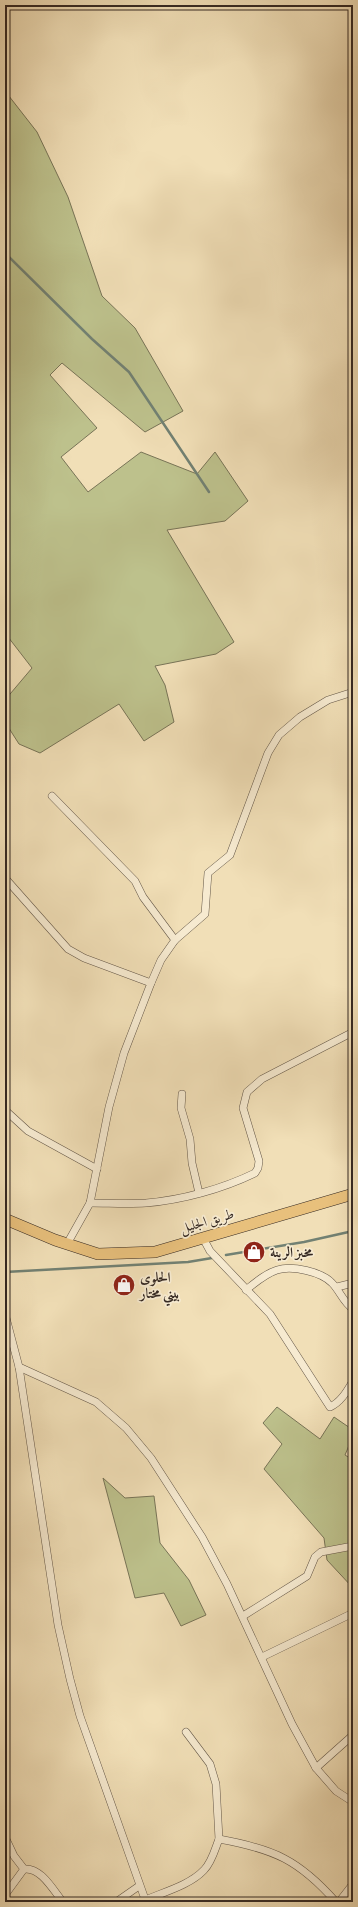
<svg xmlns="http://www.w3.org/2000/svg" width="358" height="1907" font-family="Alegreya,Amiri,serif">
  <style>
    .green { fill: #bdc18c; stroke: #787457 }
    .lines { fill: none; stroke-linecap: round; stroke-linejoin: round }
    .stream { stroke: #728173; stroke-width: 2.5 }
    .minor-casing { stroke: #635647; stroke-width: 8 }
    .primary-casing { stroke: #342822; stroke-width: 12 }
    .minor { stroke: #f6ead0; stroke-width: 7 }
    .primary { stroke: #e8c07c; stroke-width: 11 }
    .labels { text-anchor: middle; dominant-baseline: central; stroke-width: 3.5; stroke-linejoin: round; paint-order: stroke }
    .street-label { font-size: 14px; fill: #342822; stroke: #f6ead0 }
    .poi-label { font-size: 14px; font-weight: bold; fill: #342822; stroke: #f6ead0; text-anchor: start }
  </style>
  <rect width="100%" height="100%" fill="#f1dfb7"/>
  <filter id="stains"><feTurbulence type="fractalNoise" baseFrequency=".005" numOctaves="4"/><feColorMatrix values="0 0 0 0 .2 0 0 0 0 .09 0 0 0 0 .02 0 0 0 .5 -.17"/></filter>
  <radialGradient id="worn" r=".72"><stop offset=".6" stop-color="#630" stop-opacity="0"/><stop offset="1" stop-color="#630" stop-opacity=".3"/></radialGradient>
  <g class="green">
    <path d="M5,91L37,132L68,197L102,296L135,328L183,411L145,432L62,363L50,375L97,428L61,457L88,492L141,452L197,474L215,452L248,501L225,521L167,530L234,642L216,654L155,666L165,685L174,722L144,741L119,704L40,753L19,744L5,722V700L32,668L5,633Z"/>
    <path d="M277,1407L320,1439L334,1417L353,1430V1436L345,1455L353,1460V1588L327,1560L324,1538L264,1469L282,1444L263,1423Z"/>
    <path d="M103,1478L125,1498L154,1496L160,1543L189,1580L206,1615L181,1626L164,1593L135,1598Z"/>
  </g>
  <g class="lines">
    <g class="stream">
      <path d="M5,253L92,339L129,372L209,492"/>
      <path d="M226,1255L304,1242L353,1231"/>
      <path d="M5,1272L188,1262L212,1258"/>
    </g>
    <g class="minor-casing">
      <g id="minor">
        <path d="M52,796L135,881L143,897L175,940L161,960L151,983"/>
        <path d="M5,878L68,949L84,958L151,983L124,1053L109,1107L90,1203L67,1244"/>
        <path d="M175,940L205,914L208,873L230,855L268,753L279,735L300,717L328,700L353,692"/>
        <path d="M182,1094L181,1108L190,1139L192,1163L199,1193"/>
        <path d="M5,1110L28,1131L97,1169"/>
        <path d="M90,1203C109,1203 127,1204 146,1203C182,1200 222,1189 255,1173L258,1168L259,1161L243,1108L247,1092L262,1079L353,1032"/>
        <path d="M203,1238L210,1251L270,1314L330,1407C341,1402 347,1391 353,1381"/>
        <path d="M337,1287L353,1283"/>
        <path d="M246,1290C256,1282 265,1274 277,1270C292,1265 322,1272 332,1283C340,1291 343,1302 353,1309"/>
        <path d="M5,1314L19,1367L58,1625L70,1679L80,1716L146,1902"/>
        <path d="M19,1367L96,1402L126,1428L151,1458L202,1537L227,1584L292,1724L316,1768L336,1791L353,1802"/>
        <path d="M243,1616L307,1576L315,1557L321,1552L353,1546"/>
        <path d="M262,1657L353,1613"/>
        <path d="M186,1732L210,1764L216,1784L219,1839"/>
        <path d="M316,1768L353,1735"/>
        <path d="M5,1837L14,1856L24,1869C41,1867 53,1890 63,1902"/>
        <path d="M5,1895L24,1869"/>
        <path d="M145,1900C164,1892 190,1885 204,1870C212,1862 215,1849 219,1839C274,1849 299,1860 336,1902"/>
        <path d="M116,1902L139,1886"/>
        <path d="M339,1902L353,1884"/>
      </g>
    </g>
    <g class="primary-casing">
      <path id="primary" d="M5,1219L55,1240L98,1254L155,1252L353,1194"/>
    </g>
    <use href="#minor" class="minor"/>
    <use href="#primary" class="primary"/>
  </g>
  <defs>
    <g id="shop-disc" transform="scale(1.15)"><circle r="9.5" fill="#8f2418" stroke="#f6ead0"/><path d="M-5-2.5h2.3a2.7 3.5 0 0 1 5.4 0H5L5.5 6h-11ZM-1.5-2.5h3a1.5 2.3 0 0 0-3 0Z" fill="#fff"/></g>
  </defs>
  <g fill-rule="evenodd">
    <use href="#shop-disc" x="254" y="1252"/>
    <use href="#shop-disc" x="124" y="1285"/>
  </g>
  <g class="labels">
    <g class="street-label">
      <text transform="translate(207 1221) rotate(-16)">طريق الجليل</text>
    </g>
    <g class="poi-label">
      <text x="270" y="1252">مخبز الرينة</text>
      <text x="140" y="1277">الحلوى<tspan x="140" dy="16">بيني مختار</tspan></text>
    </g>
  </g>
  <rect width="358" height="1907" fill="none" stroke="#f1dfb7" stroke-width="20"/>
  <rect x="6" y="6" width="346" height="1895" fill="none" stroke="#342822" stroke-width="2"/>
  <rect x="10" y="10" width="338" height="1887" fill="none" stroke="#342822"/>
  <rect width="100%" height="100%" filter="url(#stains)"/>
  <rect width="100%" height="100%" fill="url(#worn)"/>
</svg>
